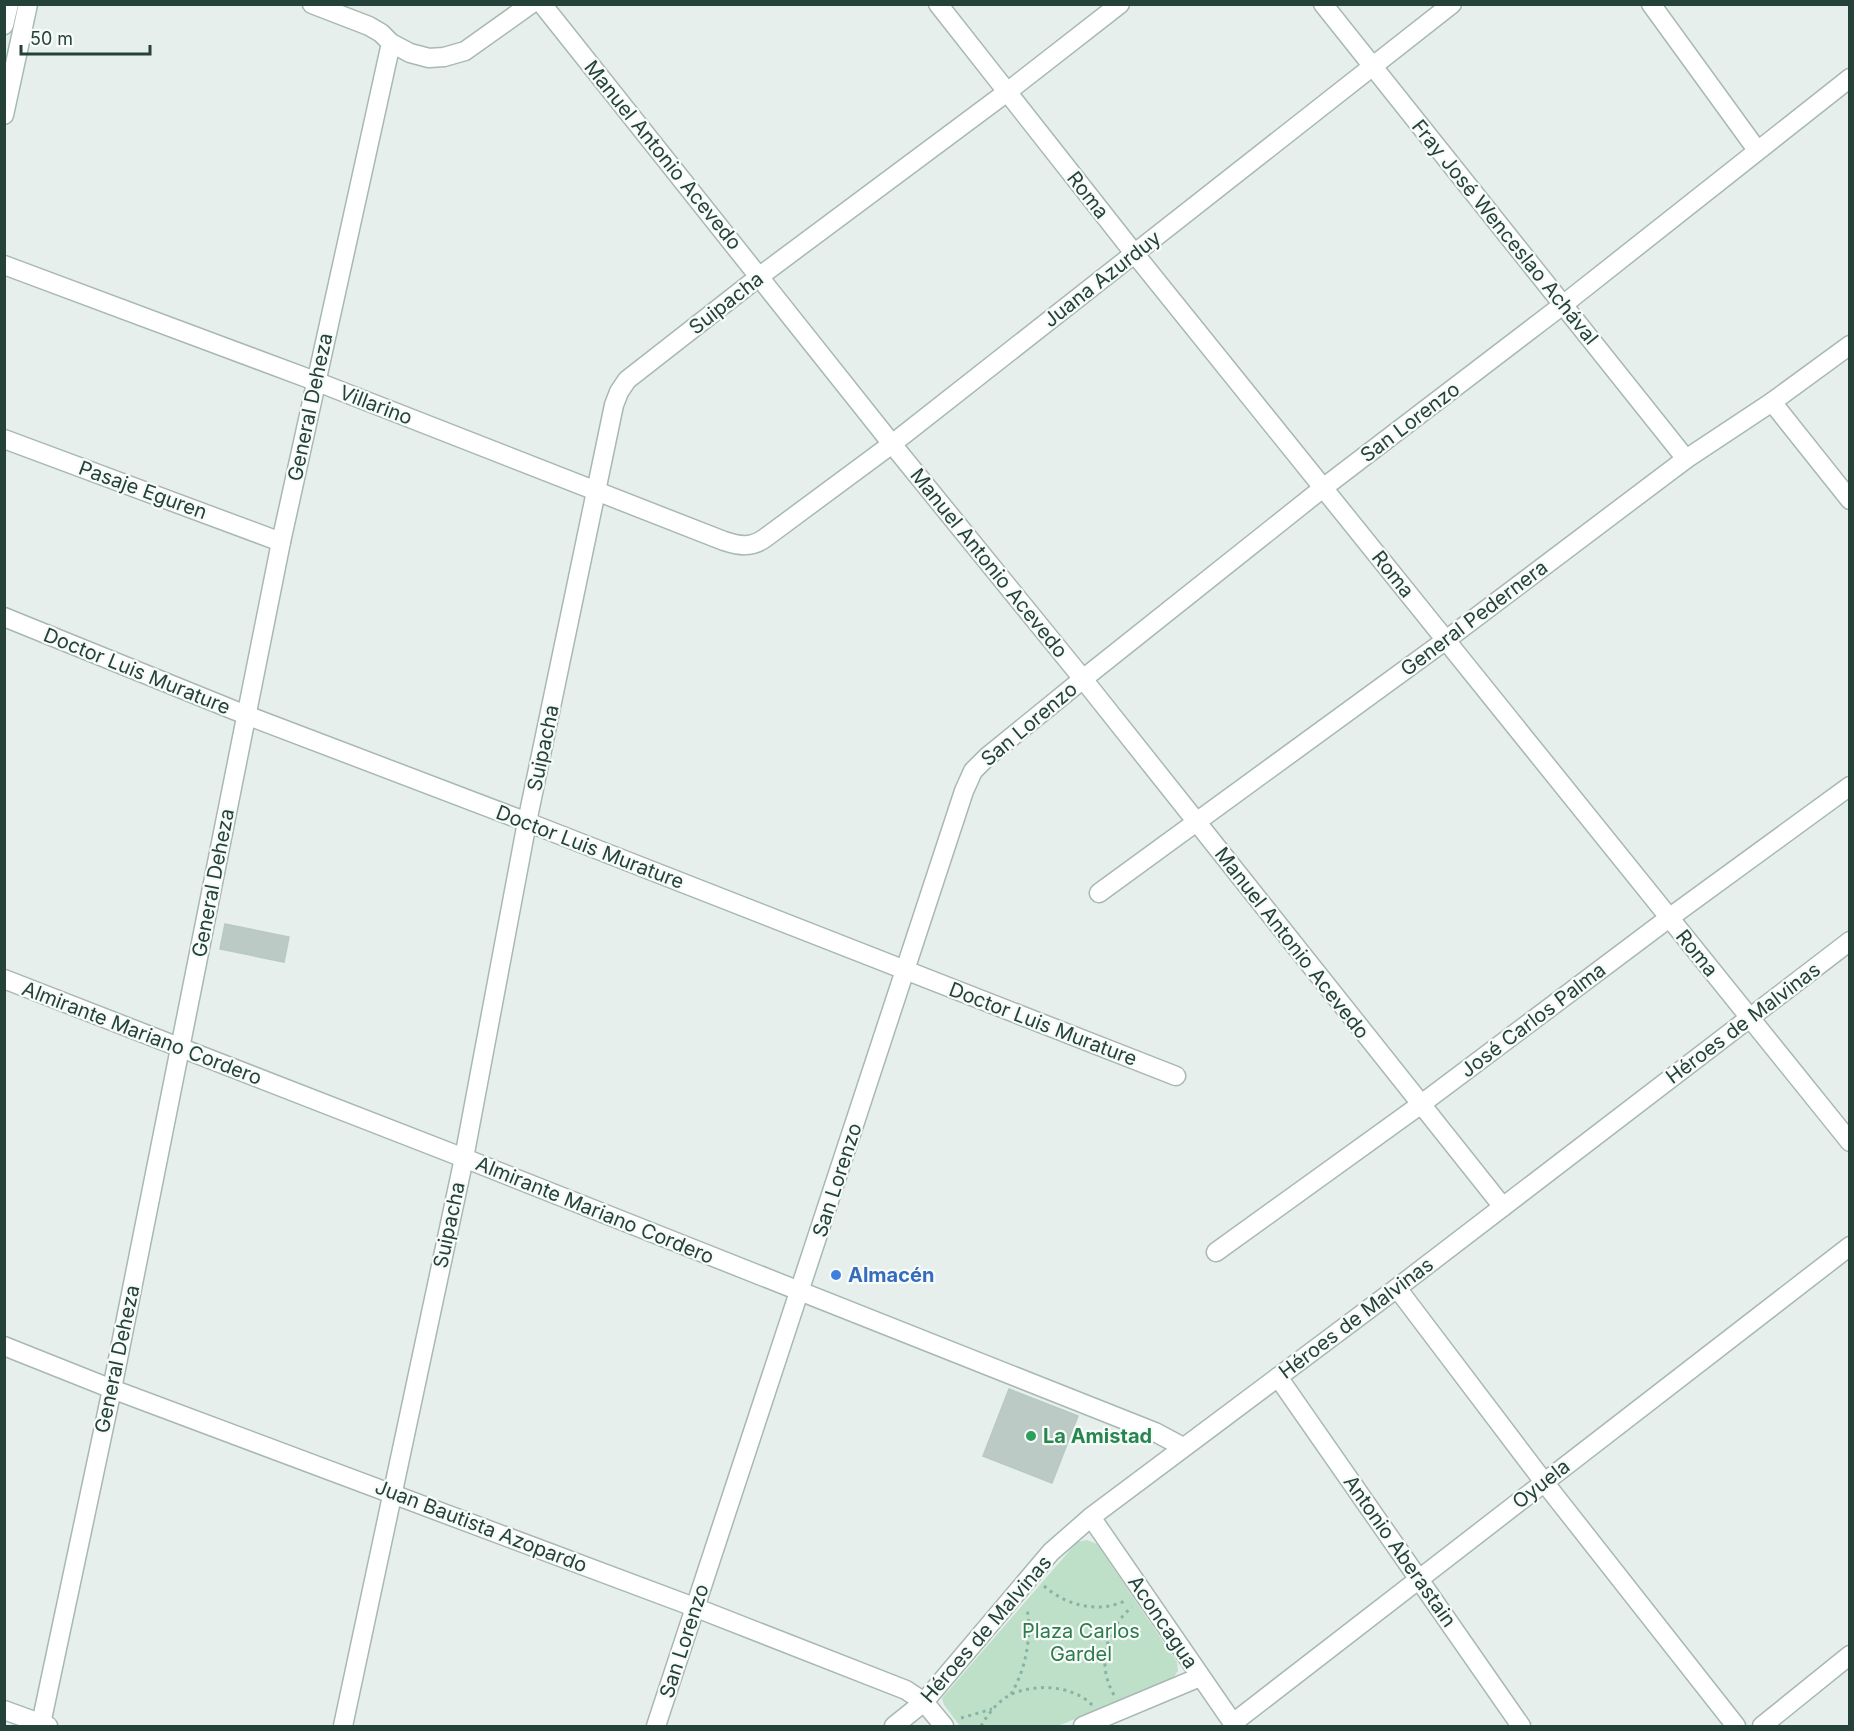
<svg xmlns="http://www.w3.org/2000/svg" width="1854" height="1731" font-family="Inter,sans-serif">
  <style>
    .green { fill: #bfe0c8 }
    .building { fill: #bbcac4; stroke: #b8c9c2; stroke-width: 1.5 }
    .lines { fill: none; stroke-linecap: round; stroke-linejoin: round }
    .minor-casing { stroke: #a8b8b2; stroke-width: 21 }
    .tertiary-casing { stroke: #a8b8b2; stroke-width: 21 }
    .secondary-casing { stroke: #a4bbb3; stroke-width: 21 }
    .path { stroke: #86b3a5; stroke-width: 3; stroke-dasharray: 3 4.5; stroke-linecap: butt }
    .minor { stroke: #fff; stroke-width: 18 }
    .tertiary { stroke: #fff; stroke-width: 18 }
    .secondary { stroke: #fff; stroke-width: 18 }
    .shop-dot { fill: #3f7fe0; stroke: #f7fbf9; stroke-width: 2 }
    .leisure-dot { fill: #2e9e5b; stroke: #f7fbf9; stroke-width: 2 }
    .labels { text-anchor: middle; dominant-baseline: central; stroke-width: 4.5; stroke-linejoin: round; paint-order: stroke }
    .street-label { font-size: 20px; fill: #24423a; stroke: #f7fbf9 }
    .shop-label { font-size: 20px; font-weight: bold; fill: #366cbe; stroke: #f7fbf9; text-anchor: start }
    .leisure-label { font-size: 20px; font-weight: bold; fill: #27864d; stroke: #f7fbf9; text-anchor: start }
    .park-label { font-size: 20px; fill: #2d7a4b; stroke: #f7fbf9 }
  </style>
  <rect width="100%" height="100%" fill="#e6efeb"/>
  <path class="green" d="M1087,1540L1097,1544L1177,1662L1178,1671L1173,1678L1058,1726H960L944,1705L942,1698L1077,1542Z"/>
  <g class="building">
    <path d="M225,924L289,937L284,962L220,949Z"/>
    <path d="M1009,1389L1078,1416L1052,1483L983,1456Z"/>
  </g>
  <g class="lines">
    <g class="minor-casing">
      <g id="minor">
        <path d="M312,4L369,26L381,33L391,43L410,53L429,58L444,57L465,51L531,4"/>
        <path d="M542,4L892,444L1083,679L1503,1207"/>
        <path d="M938,4L1134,253L1850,1142"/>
        <path d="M1323,4L1686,459"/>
        <path d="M1651,4L1757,150"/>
        <path d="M4,265L315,381L724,541C739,546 752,548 765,538L892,444L1452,4"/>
        <path d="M1772,402L1850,500"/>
        <path d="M4,439L281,542"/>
        <path d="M4,617L246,715L527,822L1176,1076"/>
        <path d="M1099,893L1446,640L1686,459L1772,402L1850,345"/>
        <path d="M4,979L464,1158L1155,1432L1183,1447"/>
        <path d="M1216,1252L1420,1105L1669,918L1850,786"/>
        <path d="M1397,1288L1544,1482L1736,1726"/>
        <path d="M4,1346L112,1389L694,1607L906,1690L924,1702L944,1726"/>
        <path d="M1278,1377L1521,1726"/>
        <path d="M1091,1517L1397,1288L1850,941"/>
        <path d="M1233,1723L1850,1246"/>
        <path d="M41,1724L112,1389L281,542L391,43"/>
        <path d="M343,1726L464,1158L527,822L614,405L619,392L627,380L760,276L1007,92L1120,4"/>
        <path d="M656,1726L964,791L973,771L987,757L1083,679L1323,488L1564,304L1850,78"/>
        <path d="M1762,1726L1850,1655"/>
      </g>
    </g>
    <g class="tertiary-casing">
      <g id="tertiary">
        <path d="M4,1710L48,1726"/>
        <path d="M894,1726L924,1702L1051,1552L1091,1517L1235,1726"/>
        <path d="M1083,1726L1200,1677"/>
      </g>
    </g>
    <g class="secondary-casing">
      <g id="secondary">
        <path d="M4,25L9,4"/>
        <path d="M4,115L28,4"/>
      </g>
    </g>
    <g class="path">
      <path d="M1044,1586C1067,1606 1099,1614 1127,1600"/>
      <path d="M1011,1694C1026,1669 1032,1636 1027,1608"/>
      <path d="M1114,1695C1096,1664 1106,1629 1132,1607"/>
      <path d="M961,1718L992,1709"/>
      <path d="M981,1726C988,1714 997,1702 1010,1695C1034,1683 1073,1685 1092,1705"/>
    </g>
    <use href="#minor" class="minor"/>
    <use href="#tertiary" class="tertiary"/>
    <use href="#secondary" class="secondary"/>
  </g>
  <circle class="shop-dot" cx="836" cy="1275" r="6"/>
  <circle class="leisure-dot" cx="1031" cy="1436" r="6"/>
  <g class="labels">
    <g class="street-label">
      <text transform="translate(663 155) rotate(51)">Manuel Antonio Acevedo</text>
      <text transform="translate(1088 195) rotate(52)">Roma</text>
      <text transform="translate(1505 232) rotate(51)">Fray José Wenceslao Achával</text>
      <text transform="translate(1102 279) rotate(-38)">Juana Azurduy</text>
      <text transform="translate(726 303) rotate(-38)">Suipacha</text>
      <text transform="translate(376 405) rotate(21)">Villarino</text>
      <text transform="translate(310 407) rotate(-78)">General Deheza</text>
      <text transform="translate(1410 422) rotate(-37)">San Lorenzo</text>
      <text transform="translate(143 490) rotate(20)">Pasaje Eguren</text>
      <text transform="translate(989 563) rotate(51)">Manuel Antonio Acevedo</text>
      <text transform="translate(1393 574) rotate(51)">Roma</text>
      <text transform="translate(1474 618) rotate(-37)">General Pedernera</text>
      <text transform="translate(137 671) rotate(22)">Doctor Luis Murature</text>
      <text transform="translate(1029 724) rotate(-40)">San Lorenzo</text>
      <text transform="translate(543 748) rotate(-78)">Suipacha</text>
      <text transform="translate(590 847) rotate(21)">Doctor Luis Murature</text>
      <text transform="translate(213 883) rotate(-79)">General Deheza</text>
      <text transform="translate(1292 943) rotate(52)">Manuel Antonio Acevedo</text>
      <text transform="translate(1697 953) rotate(51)">Roma</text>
      <text transform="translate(1533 1020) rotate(-37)">José Carlos Palma</text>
      <text transform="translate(1743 1023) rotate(-37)">Héroes de Malvinas</text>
      <text transform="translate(1043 1024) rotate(21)">Doctor Luis Murature</text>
      <text transform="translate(142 1033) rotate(21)">Almirante Mariano Cordero</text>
      <text transform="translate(837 1180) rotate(-72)">San Lorenzo</text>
      <text transform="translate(595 1210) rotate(22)">Almirante Mariano Cordero</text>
      <text transform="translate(449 1225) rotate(-78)">Suipacha</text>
      <text transform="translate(1356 1318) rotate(-37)">Héroes de Malvinas</text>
      <text transform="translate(117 1359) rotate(-78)">General Deheza</text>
      <text transform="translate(1541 1484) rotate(-38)">Oyuela</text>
      <text transform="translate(481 1526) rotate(21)">Juan Bautista Azopardo</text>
      <text transform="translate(1400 1551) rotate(55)">Antonio Aberastain</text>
      <text transform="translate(1163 1622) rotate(56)">Aconcagua</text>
      <text transform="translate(986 1629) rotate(-49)">Héroes de Malvinas</text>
      <text transform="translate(684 1641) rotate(-72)">San Lorenzo</text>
    </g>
    <g class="shop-label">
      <text x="848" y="1275">Almacén</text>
    </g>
    <g class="leisure-label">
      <text x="1043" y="1436">La Amistad</text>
    </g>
    <g class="park-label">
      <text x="1081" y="1631">Plaza Carlos<tspan x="1081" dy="23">Gardel</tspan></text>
    </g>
  </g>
  <rect width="1854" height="1731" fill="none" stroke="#24423a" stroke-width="12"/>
  <path d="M21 45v9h129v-9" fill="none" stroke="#24423a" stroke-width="3"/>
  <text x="30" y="45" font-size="18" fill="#24423a" stroke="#f7fbf9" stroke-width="4.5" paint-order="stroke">50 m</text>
</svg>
